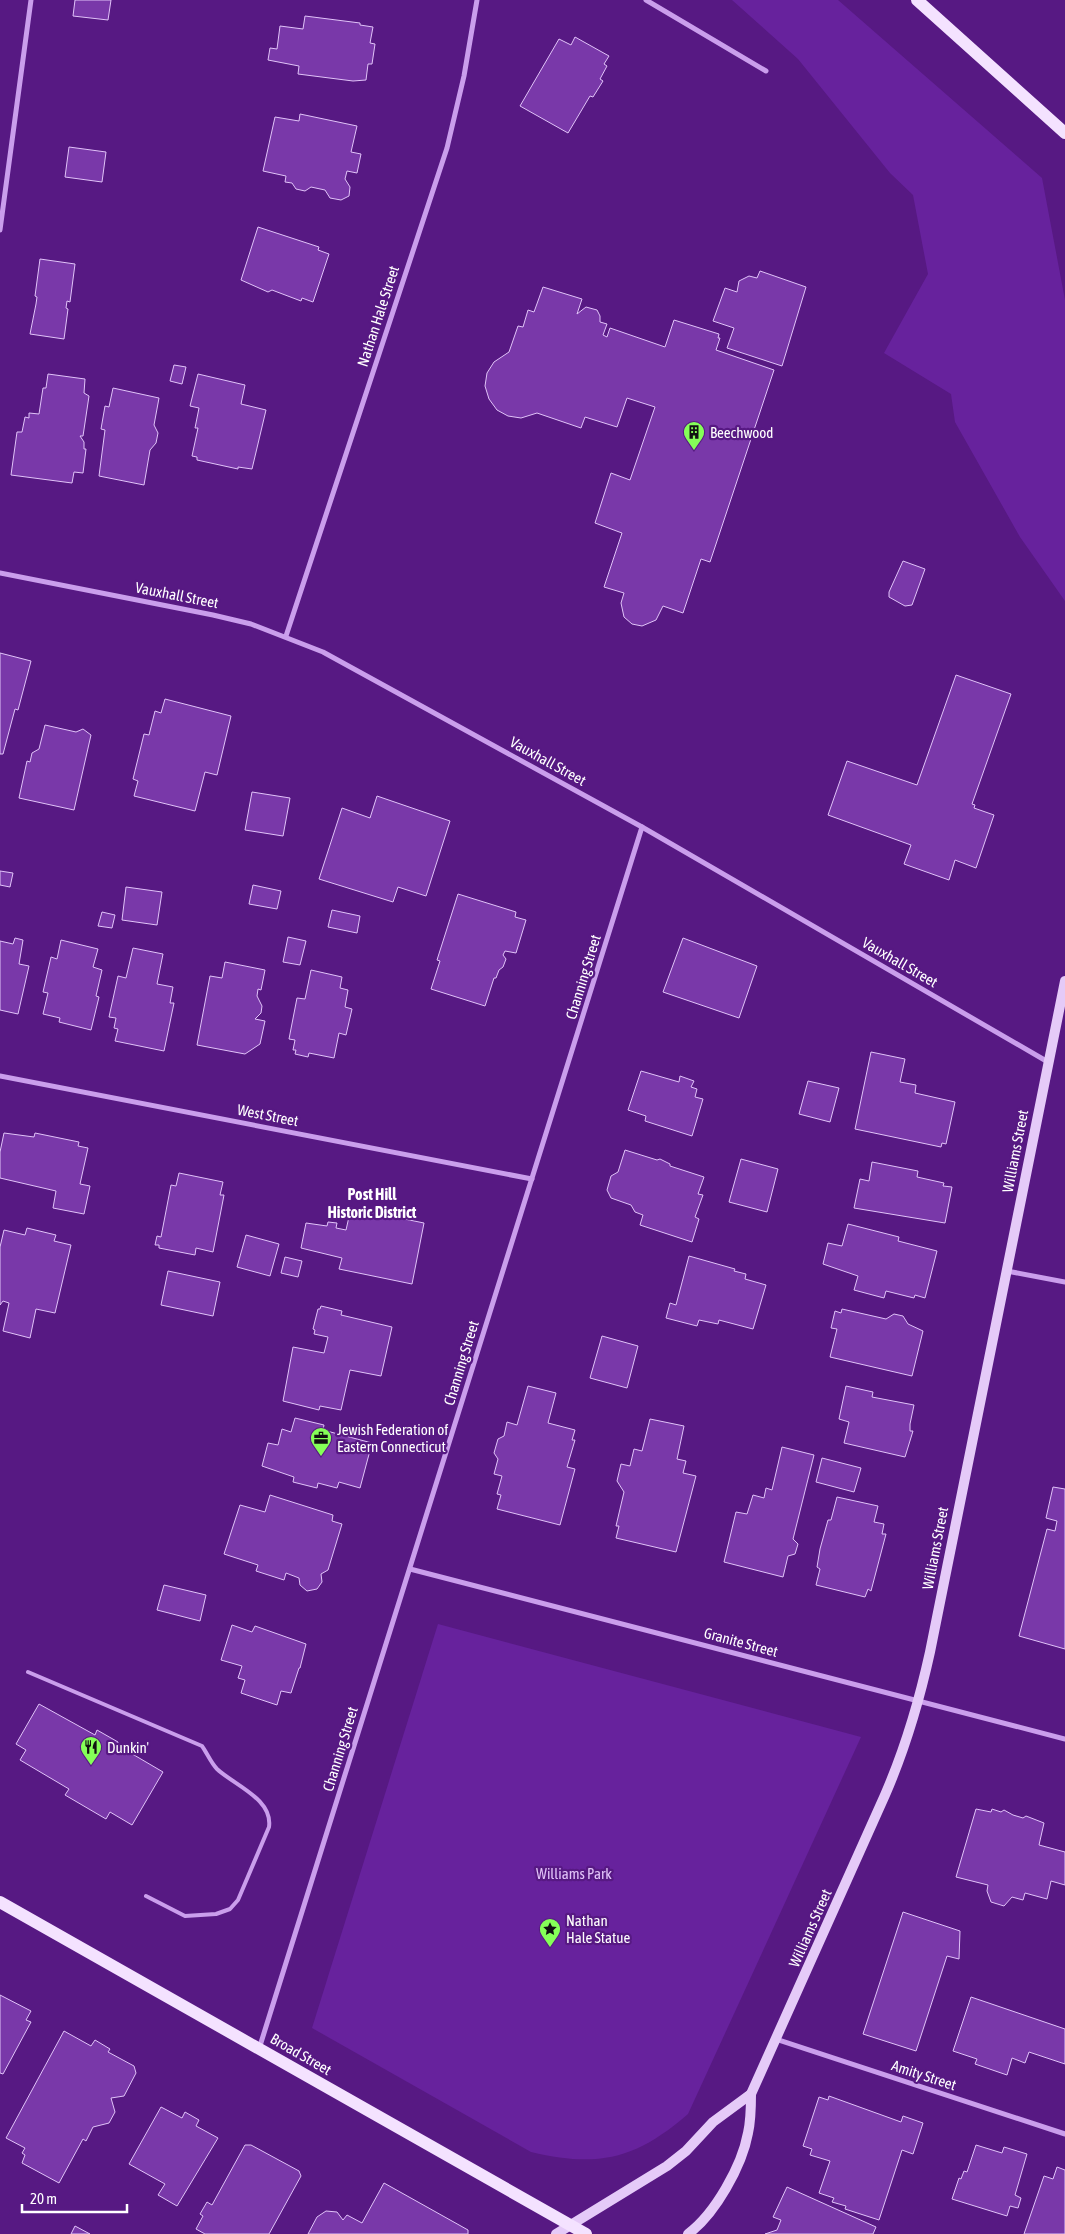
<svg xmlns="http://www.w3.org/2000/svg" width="1065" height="2234" font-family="'Asap Condensed',sans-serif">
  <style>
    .green { fill: #67229d }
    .building { fill: #7938a9; stroke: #e1c3f9 }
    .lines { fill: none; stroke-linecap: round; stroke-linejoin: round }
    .lane { stroke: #ca9eec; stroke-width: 4 }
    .street { stroke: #ca9eec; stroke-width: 5 }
    .secondary { stroke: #e5caf8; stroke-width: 10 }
    .primary { stroke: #f4e2ff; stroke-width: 12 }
    .labels { text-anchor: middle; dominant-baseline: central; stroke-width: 4.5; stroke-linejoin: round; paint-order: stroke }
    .street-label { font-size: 15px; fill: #fff; stroke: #571983 }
    .poi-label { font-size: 15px; fill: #fff; stroke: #571983; text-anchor: start }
    .park-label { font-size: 15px; fill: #e1c3f9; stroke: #571983 }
    .neighbourhood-label { font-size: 16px; font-weight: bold; fill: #fff; stroke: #571983 }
  </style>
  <rect width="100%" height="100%" fill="#571983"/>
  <g class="green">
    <path d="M732,0H838L1042,178L1065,300V601L1020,537L955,422L951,394L884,353L928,274L913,195L890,173L798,59Z"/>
    <path d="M438,1624L861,1737L688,2114C636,2159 599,2168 531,2152L312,2028Z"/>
  </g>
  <g class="building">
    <path d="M75,0H111L108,20L73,16Z"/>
    <path d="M305,16L360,23V25L373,27L370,43L375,44L372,64H368L366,80L353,81L298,74L299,66L268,60L270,48L277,49L280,26L303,29Z"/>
    <path d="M575,37L609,56L604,64L607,66L600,79L603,81L593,97L590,96L568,133L520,106L559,39L571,45Z"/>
    <path d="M300,114L357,126L351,152L361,154L357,173L347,171L345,179L350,187L349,196L341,200L330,198L325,190L311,187L305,191L296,189L292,183L285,182L286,176L263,171L275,117L299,121Z"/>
    <path d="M69,147L106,152L102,182L65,177Z"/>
    <path d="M258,227L319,247L318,250L329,254L313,302L302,298L301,301L272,290L268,292L241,280Z"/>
    <path d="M40,259L75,264L70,302L67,301L66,308L68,309L64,339L30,334L36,304L37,297L35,296Z"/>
    <path d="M760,271L806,287L782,366L727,348L734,328L713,321L725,288L737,292L739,281L749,276L757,278Z"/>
    <path d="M543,287L582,299L577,314L586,307L597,310L600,316V322L607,324L603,335L607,337L610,328L665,347L674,320L719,334L718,338H720L716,350L774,370L710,562L701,559L683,613L663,606L656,620L642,626L632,624L624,617L621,603L624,593L604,587L622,533L595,523L611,473L630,480L655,407L627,398L617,427L585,417L581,428L537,413L521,418L508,416L497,410L489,399L485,386L487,373L494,362L509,352L518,326L523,327L528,310L534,312Z"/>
    <path d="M174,365L186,367L182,384L170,381Z"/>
    <path d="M48,374L85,379L84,393L89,396L83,436H80L84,442V449H86L83,473L74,472L72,483L11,475L17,432H22L25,417L29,418V413L39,414L43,388H46Z"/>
    <path d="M198,374L245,385L241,404L266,410L252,469L238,467V469L197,460V457L192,456L198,428H195L199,408L190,406Z"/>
    <path d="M113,388L159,398L154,425L158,433L156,443L150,450L144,485L99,476L105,430L101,429L105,406L109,407Z"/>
    <path d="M903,561L925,569L912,605L905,606L889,597V592Z"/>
    <path d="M0,653L31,661L18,710L15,709L3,754H0Z"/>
    <path d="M956,675L1011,694L972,804L975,805L974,808L994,815L976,868L955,860L949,880L904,864L911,845L828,815L847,761L917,785Z"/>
    <path d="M165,699L231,716L217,775L205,772L195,811L134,796L138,781L133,779L144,734L149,735L155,711L161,713Z"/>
    <path d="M45,725L76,732L83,729L91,735L74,810L19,798L27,761L30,762L32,753L39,749Z"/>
    <path d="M252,792L290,798L283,836L245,830Z"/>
    <path d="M377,796L450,821L426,896L398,887L393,902L319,879L342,808L370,818Z"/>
    <path d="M0,871L13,873L10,887L0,885Z"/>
    <path d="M253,885L281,891L277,909L249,904Z"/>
    <path d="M126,887L162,892L157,925L122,920Z"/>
    <path d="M458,894L516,912L515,917L526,920L516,953L505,951L503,955L506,959L503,967L499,970L496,978H494L485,1006L431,989L440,961L437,960Z"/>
    <path d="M332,910L360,916L357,933L328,927Z"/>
    <path d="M102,912L115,915L112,928L98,926Z"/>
    <path d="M288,937L306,941L300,965L283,962Z"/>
    <path d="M15,938L23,940L19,964L29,966L18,1014L0,1010V941L13,944Z"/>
    <path d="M683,938L757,966L739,1018L663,992Z"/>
    <path d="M61,940L98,949L93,967L102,970L96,996L99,997L91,1030L59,1022L60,1018L43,1014L48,993L43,992L51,957L57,959Z"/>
    <path d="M133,948L163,954L157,984L173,987L170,1003H174L164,1051L115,1041L118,1029L114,1028L116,1018L109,1017L118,976L126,978Z"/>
    <path d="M225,962L265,970L261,990L258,989L257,996L262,1006L261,1013L255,1019L265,1021L260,1044L245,1054L197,1045L210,976L222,978Z"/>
    <path d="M311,970L342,977L340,988L348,990L345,1007L352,1009L346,1035L339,1033L334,1058L309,1053L308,1057L295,1054L296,1050H293L295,1040L289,1039L297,998L305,999Z"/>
    <path d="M871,1052L905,1059L900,1082L916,1085L915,1093L955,1102L946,1144L942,1143L941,1147L855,1129Z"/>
    <path d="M641,1071L679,1082L680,1076L694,1081L691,1087L697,1089L695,1097L703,1099L692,1136L645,1121L646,1116L628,1110Z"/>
    <path d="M808,1081L839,1088L830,1122L799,1114Z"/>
    <path d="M4,1133L34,1137L35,1133L79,1142L78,1146L88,1148L80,1184L90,1186L84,1214L53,1208L56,1191L0,1178V1152Z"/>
    <path d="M625,1150L657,1160L660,1159L670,1164V1166L704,1177L698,1194L703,1195L695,1217L699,1219L692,1242L640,1225L643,1215L635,1212L631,1205L611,1198L607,1190L611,1176L618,1172Z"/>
    <path d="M741,1159L778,1169L767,1212L729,1202Z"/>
    <path d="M872,1162L918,1171L917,1177L944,1183L943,1186L952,1187L945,1223L854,1208L860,1179L869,1181Z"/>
    <path d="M179,1173L223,1182L220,1195H224L213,1252L196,1248L195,1255L159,1248V1245H155L157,1236L161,1237L171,1185L176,1186Z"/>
    <path d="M351,1208L424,1223L412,1284L339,1269L342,1258L301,1248L306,1223L327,1226L328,1222L337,1223L336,1228L346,1230Z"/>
    <path d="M848,1224L899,1237L898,1241L937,1251L925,1298L915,1295L914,1298L886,1291L884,1298L854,1290L858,1276L823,1264L828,1243L842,1246Z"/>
    <path d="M27,1228L56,1235L54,1241L71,1245L55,1313L36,1309L30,1338L3,1331L9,1303L3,1301L0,1305V1247L4,1230L25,1235Z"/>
    <path d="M246,1235L279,1244L270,1276L237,1267Z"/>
    <path d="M689,1256L735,1269L734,1271L746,1274L745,1279L766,1285L753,1329L719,1320L718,1324L699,1320L697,1326L666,1318L670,1303L676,1305Z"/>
    <path d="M285,1257L302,1261L298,1277L281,1273Z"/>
    <path d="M168,1271L220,1282L213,1316L161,1305Z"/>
    <path d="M321,1306L342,1311L341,1315L392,1327L381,1376L350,1370L341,1410L320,1406L319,1410L283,1401L293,1347L324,1353L328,1337L314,1334L315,1330L313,1329L318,1309H320Z"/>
    <path d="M842,1309L886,1319L894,1314L903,1316L908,1324L923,1331L912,1376L830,1357L837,1329L831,1328L835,1311L841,1313Z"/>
    <path d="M602,1336L638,1346L627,1388L590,1378Z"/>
    <path d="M528,1386L556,1393L548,1423L575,1430L572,1440H575L567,1467L575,1469L560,1525L497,1509L501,1495L497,1494L502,1476L494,1474L498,1459L494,1453L498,1439L504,1436L507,1422L517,1425Z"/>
    <path d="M846,1386L873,1392L872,1397L914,1405L910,1424V1431H913L905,1457L844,1443L849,1422L839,1419Z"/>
    <path d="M295,1418L324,1425L323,1430L372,1443L360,1488L339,1482L337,1488L318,1483L317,1488L293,1482L294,1477L262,1466L268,1443L278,1445L282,1429L291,1432Z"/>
    <path d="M650,1419L684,1426L677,1459L686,1461L683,1473L696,1476L676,1552L616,1538L619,1526H616L624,1492L617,1481L621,1464L630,1466L634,1449L642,1451Z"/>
    <path d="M782,1447L814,1455L793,1539L798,1544L795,1554L788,1556L783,1577L724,1562L736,1512L747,1514L753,1495L764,1498L766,1488L772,1490Z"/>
    <path d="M822,1458L861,1468L854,1492L816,1482Z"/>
    <path d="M1053,1487L1065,1489V1649L1019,1636L1047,1529L1055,1531L1057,1521L1046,1518Z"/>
    <path d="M270,1495L333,1515L332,1521L342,1524L328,1570L321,1574L322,1582L317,1589L307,1591L300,1585L299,1578L286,1573L284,1580L256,1571L258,1565L224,1554L240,1505L265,1512Z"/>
    <path d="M837,1497L878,1506L874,1522L884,1524L882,1534H886L871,1591L868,1589L865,1597L816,1585L820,1569L817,1567L820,1549L828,1520H831Z"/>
    <path d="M164,1585L206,1595L200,1621L157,1610Z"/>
    <path d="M232,1625L252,1632L255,1626L306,1644L300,1668H299L291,1693L281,1691L277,1705L241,1693L245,1680L238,1678L242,1666L221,1660Z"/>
    <path d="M39,1704L95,1735L97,1730L118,1742L117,1745L163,1772L132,1825L110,1812L106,1819L65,1795L69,1789L20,1760L26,1750L16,1744Z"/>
    <path d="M976,1809L991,1812L992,1809L1001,1812L1004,1810L1013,1815L1023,1818L1026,1816L1044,1823L1039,1845L1065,1852V1885L1051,1881L1047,1899L1025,1893L1023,1900L1012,1897L1004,1906L991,1902L987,1891L988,1885L956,1877Z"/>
    <path d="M903,1912L960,1931L959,1959L947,1956L916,2051L863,2034Z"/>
    <path d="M0,1995L31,2011L26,2020L31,2022L3,2074L0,2073Z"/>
    <path d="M971,1997L1065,2029V2064L1029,2052L1025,2063L1012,2058L1007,2075L975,2064L977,2059L953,2051Z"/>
    <path d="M64,2031L91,2046L95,2040L110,2049L108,2052L134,2066L136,2073L124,2096L111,2098L115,2112L109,2123L93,2127L86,2141L83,2139L59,2183L22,2163L25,2155L22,2153L25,2148L6,2138Z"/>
    <path d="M829,2096L901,2122L903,2116L923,2123L913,2154L902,2150L879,2220L845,2209L846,2206L832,2202L834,2198L819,2193L830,2161L810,2155L812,2149L803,2146L819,2097L828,2100Z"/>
    <path d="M161,2107L182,2118L185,2112L199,2120L196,2126L218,2138L177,2206L158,2195L165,2184L129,2164Z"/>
    <path d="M245,2145H251L299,2171L301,2176L269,2234H205L196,2229L203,2216L200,2214L207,2202L212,2205Z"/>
    <path d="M976,2145L1002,2153L1004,2147L1027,2154L1015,2195L1021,2198L1018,2208L1010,2206L1007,2216L952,2199L959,2178L961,2179L964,2171L967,2172Z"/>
    <path d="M1057,2167L1065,2170V2234H1024L1044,2176L1053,2179Z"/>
    <path d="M384,2183L468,2230V2234H308L317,2217L326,2211L337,2212L343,2220L347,2215L362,2223Z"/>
    <path d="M787,2187L876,2227L873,2234H765L777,2230L781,2220L773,2217Z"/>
    <path d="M75,2226L90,2234H71Z"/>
  </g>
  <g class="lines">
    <path class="lane" d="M28,1672L202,1746C207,1753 211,1763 217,1769C234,1785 273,1799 269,1827L238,1900L230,1909L216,1914L185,1916L146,1896"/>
    <g class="street">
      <path d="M646,0L766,71"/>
      <path d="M0,230L31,0"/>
      <path d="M0,573L213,615L251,624L323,652L642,827L1048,1062"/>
      <path d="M286,636L447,148L464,76L477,0"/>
      <path d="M0,1076L532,1179"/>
      <path d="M1007,1271L1065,1282"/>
      <path d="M410,1569L1065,1739"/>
      <path d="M776,2039L1065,2134"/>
      <path d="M259,2049L642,827"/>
    </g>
    <g class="secondary">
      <path d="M556,2234L667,2166L686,2151L713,2122L751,2094"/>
      <path d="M688,2234C715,2214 742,2166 748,2133C751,2120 751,2107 751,2094L885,1795C905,1749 919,1702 930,1652L1065,981"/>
    </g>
    <g class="primary">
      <path d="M917,0L1065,133"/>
      <path d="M0,1902L586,2234"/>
    </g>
  </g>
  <defs>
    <g id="building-pin" transform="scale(1.125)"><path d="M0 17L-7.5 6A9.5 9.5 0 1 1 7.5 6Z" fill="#85ff58" stroke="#571983"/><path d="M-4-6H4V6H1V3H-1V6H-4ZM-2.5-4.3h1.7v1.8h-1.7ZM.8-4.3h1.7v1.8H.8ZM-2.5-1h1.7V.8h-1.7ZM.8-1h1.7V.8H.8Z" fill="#111"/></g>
    <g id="office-pin" transform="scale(1.125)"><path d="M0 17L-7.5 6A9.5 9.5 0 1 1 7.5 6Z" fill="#85ff58" stroke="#571983"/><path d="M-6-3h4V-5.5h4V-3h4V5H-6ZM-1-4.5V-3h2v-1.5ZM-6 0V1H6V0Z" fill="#111"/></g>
    <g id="restaurant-pin" transform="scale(1.125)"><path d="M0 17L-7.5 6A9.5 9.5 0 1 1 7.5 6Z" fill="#85ff58" stroke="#571983"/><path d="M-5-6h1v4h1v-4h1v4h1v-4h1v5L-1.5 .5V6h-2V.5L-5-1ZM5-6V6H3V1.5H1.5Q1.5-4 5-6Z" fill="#111"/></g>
    <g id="sight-pin" transform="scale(1.125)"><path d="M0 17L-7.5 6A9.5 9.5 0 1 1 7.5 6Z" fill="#85ff58" stroke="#571983"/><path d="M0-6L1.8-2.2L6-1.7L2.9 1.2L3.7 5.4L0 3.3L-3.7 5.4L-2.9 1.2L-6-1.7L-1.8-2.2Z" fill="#111"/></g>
  </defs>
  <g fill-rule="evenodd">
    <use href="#building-pin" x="694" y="432"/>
    <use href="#office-pin" x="321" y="1438"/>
    <use href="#restaurant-pin" x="91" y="1747"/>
    <use href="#sight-pin" x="550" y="1929"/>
  </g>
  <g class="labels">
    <g class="street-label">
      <text transform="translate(378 316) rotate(-72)">Nathan Hale Street</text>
      <text transform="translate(177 595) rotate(11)">Vauxhall Street</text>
      <text transform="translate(548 761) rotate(29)">Vauxhall Street</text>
      <text transform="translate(900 962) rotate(30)">Vauxhall Street</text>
      <text transform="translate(583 977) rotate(-73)">Channing Street</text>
      <text transform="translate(268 1115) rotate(11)">West Street</text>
      <text transform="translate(1015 1151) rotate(-79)">Williams Street</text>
      <text transform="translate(461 1363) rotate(-73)">Channing Street</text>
      <text transform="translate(935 1548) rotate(-79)">Williams Street</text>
      <text transform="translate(741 1642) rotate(15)">Granite Street</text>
      <text transform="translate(340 1749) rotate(-73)">Channing Street</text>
      <text transform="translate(810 1928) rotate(-66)">Williams Street</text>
      <text transform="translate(301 2054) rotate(30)">Broad Street</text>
      <text transform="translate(924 2075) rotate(18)">Amity Street</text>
    </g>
    <g class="poi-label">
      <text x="710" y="432">Beechwood</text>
      <text x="337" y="1429">Jewish Federation of<tspan x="337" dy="17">Eastern Connecticut</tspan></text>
      <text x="107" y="1747">Dunkin'</text>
      <text x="566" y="1920">Nathan<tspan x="566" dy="17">Hale Statue</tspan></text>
    </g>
    <g class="park-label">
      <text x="574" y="1873">Williams Park</text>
    </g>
    <g class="neighbourhood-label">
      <text x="372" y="1194">Post Hill<tspan x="372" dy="18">Historic District</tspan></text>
    </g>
  </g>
  <path d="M22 2204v8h105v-8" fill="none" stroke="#ffffff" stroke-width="2.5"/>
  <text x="30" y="2204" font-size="15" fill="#ffffff" stroke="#571983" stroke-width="4" paint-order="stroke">20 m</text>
</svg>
